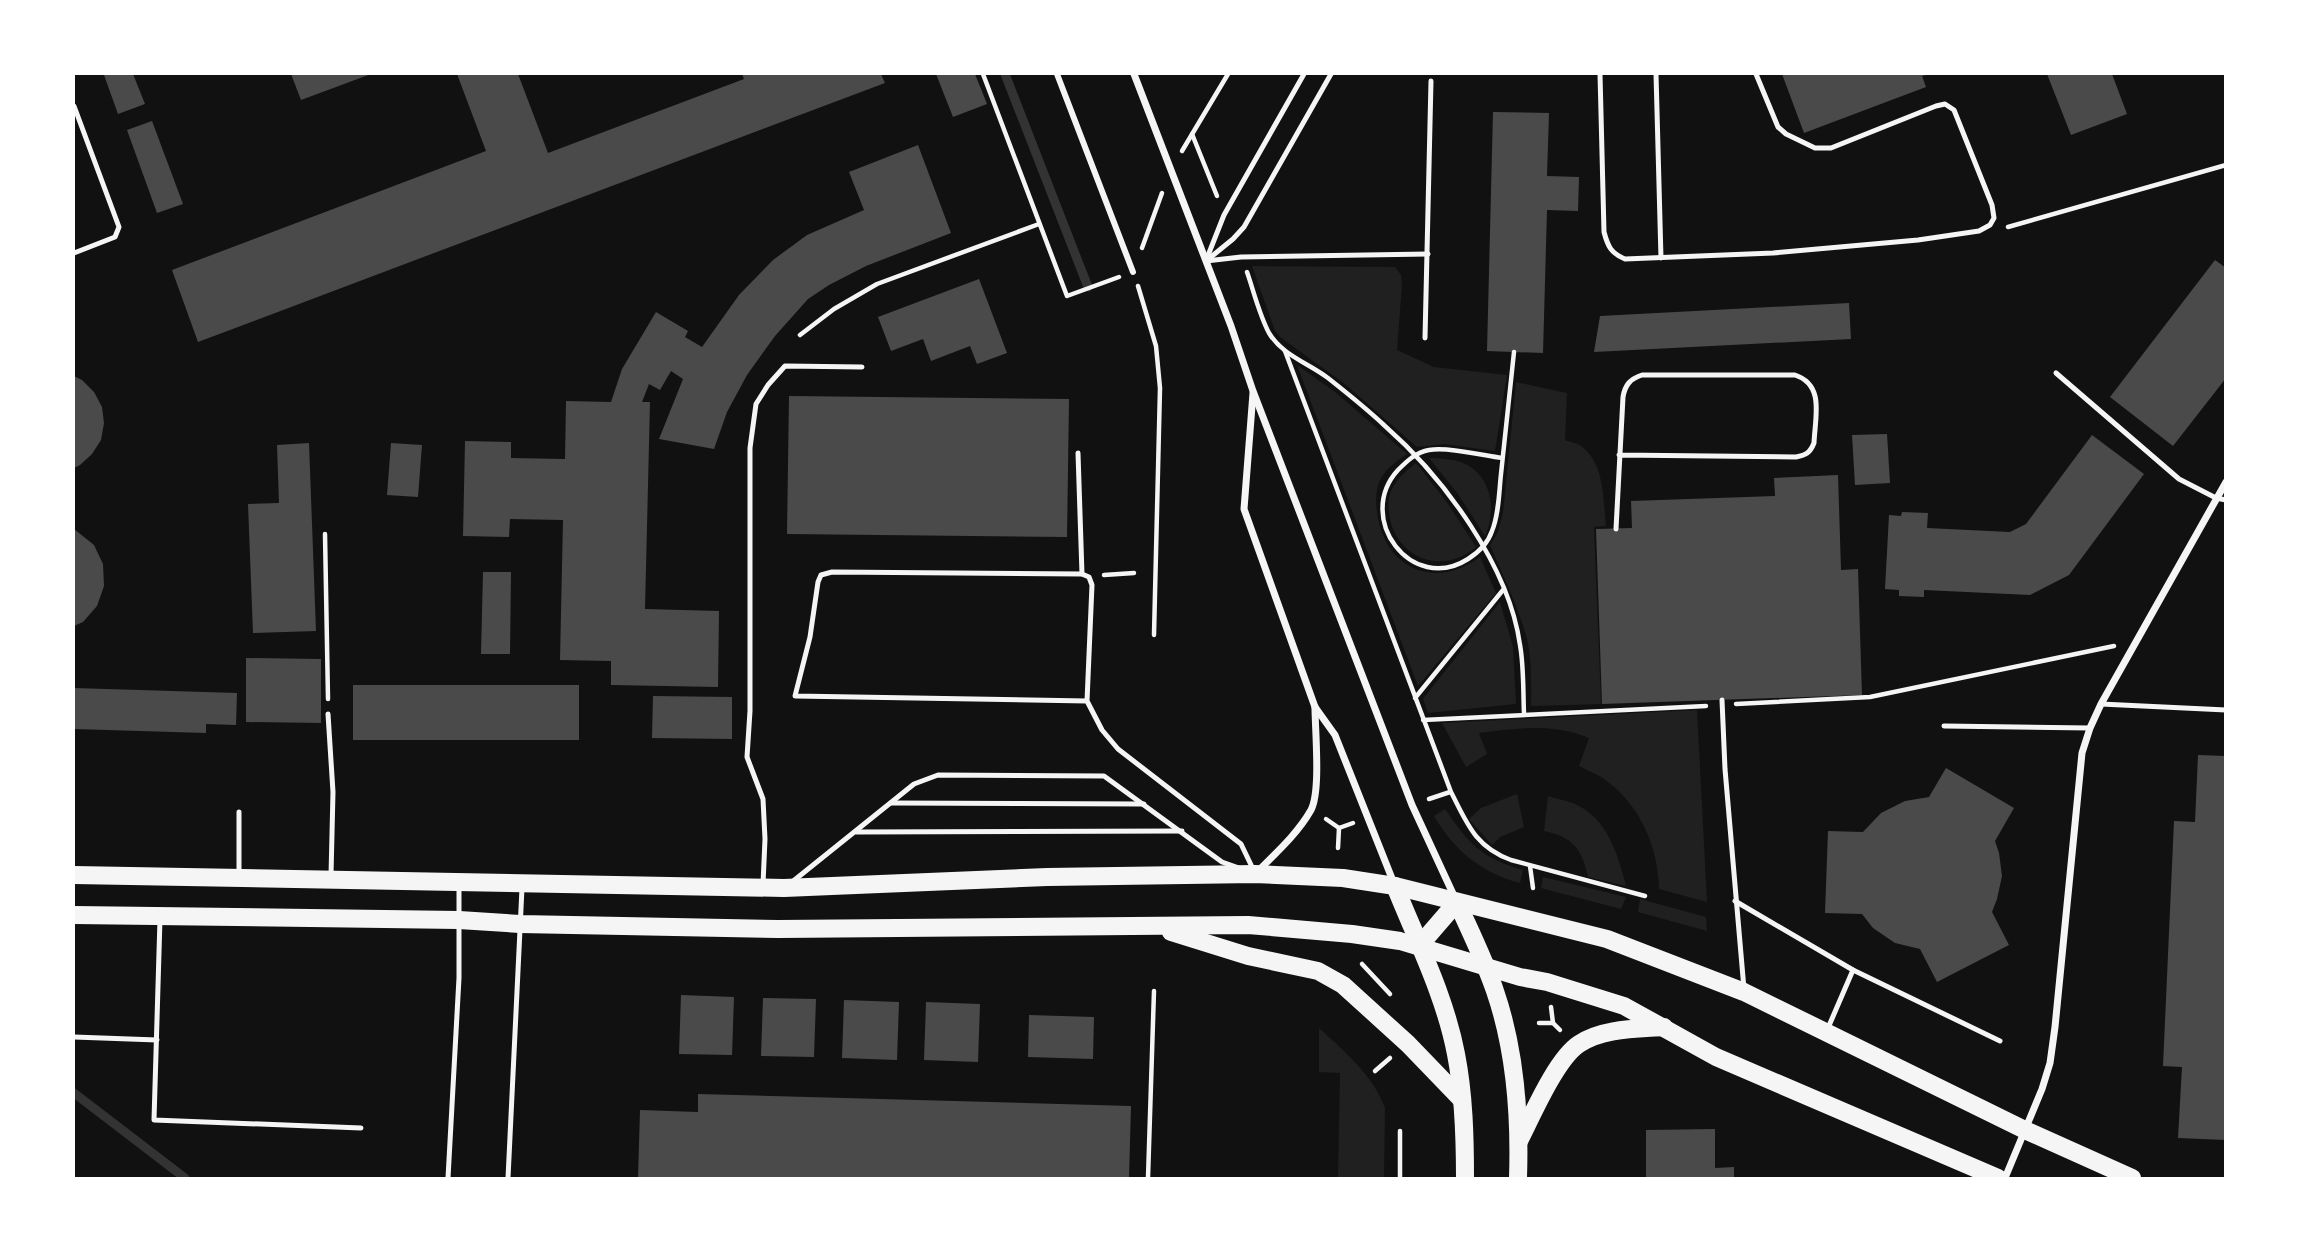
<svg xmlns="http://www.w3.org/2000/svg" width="2299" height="1252" font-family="Helvetica,sans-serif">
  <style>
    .green { fill: #202020 }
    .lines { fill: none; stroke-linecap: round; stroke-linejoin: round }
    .stream { stroke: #333; stroke-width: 9 }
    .building { fill: #4a4a4a }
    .path { stroke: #f5f5f5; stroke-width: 4.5 }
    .service { stroke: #f5f5f5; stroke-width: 5 }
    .pedestrian { stroke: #f5f5f5; stroke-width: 6 }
    .minor { stroke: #f5f5f5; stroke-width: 7 }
    .primary { stroke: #f5f5f5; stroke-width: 18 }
  </style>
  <rect width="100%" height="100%" fill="#111"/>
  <g class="green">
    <path d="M1252,266L1395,267L1401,275L1402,284L1397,350L1434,367L1507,375L1495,451L1444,444L1417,447L1345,384L1280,337L1275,331Z"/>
    <path d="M1297,365L1335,392L1407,454C1397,461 1386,468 1380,480C1374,493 1376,509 1379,523C1392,574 1440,587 1480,557L1496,593L1418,686Z"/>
    <path d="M1516,382L1567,393L1565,440C1569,442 1577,443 1581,446C1605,463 1603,500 1606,526L1594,527L1601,704L1531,706C1531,683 1532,661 1527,639C1518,606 1503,576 1490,545L1498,532L1503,513Z"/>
    <path d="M1429,458C1439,458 1451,459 1461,462C1492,474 1497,510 1485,536L1458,494Z"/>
    <path d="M1416,463L1446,501L1476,547C1444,575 1399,560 1390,519C1388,508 1387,497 1393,487C1399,477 1407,470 1416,463Z"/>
    <path d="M1500,602L1513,647L1516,704L1428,713L1423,699Z"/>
    <path d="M1697,710L1707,902L1659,889C1658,848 1641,807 1608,782C1600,775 1589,771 1579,766L1589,738C1554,723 1516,728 1479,733L1487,754L1466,767L1442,723Z"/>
    <path d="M1517,794L1524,827L1500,837L1492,845L1469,819L1481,808Z"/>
    <path d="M1548,796C1556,799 1566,800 1575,804C1607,818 1618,854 1626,886L1588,877C1582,849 1573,837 1544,831Z"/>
    <path d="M1445,809C1469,844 1481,858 1523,870L1520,883C1481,873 1454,850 1434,816Z"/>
    <path d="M1543,877L1626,897L1621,909L1541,888Z"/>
    <path d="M1640,899L1706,917L1707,931L1638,912Z"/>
    <path d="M1319,1028C1344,1051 1373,1075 1385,1108L1384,1178H1338L1340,1073L1319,1072Z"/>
  </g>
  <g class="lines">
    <g class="stream">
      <path d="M1005,74L1088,287"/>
      <path d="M74,1093L185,1178"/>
    </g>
  </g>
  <g class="building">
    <path d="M107,74H133L145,104L118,114L104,75Z"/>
    <path d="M291,74H371L301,100Z"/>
    <path d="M457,74H518L548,153L744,79L742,74H881L885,83L198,342L172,270L486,151Z"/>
    <path d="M936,74H975L987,104L953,117Z"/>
    <path d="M1782,74H1930L1922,76L1926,87L1804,133Z"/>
    <path d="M2047,74H2112L2127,114L2071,135Z"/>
    <path d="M1493,112L1549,113L1547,176L1579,177L1578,211L1547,210L1543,353L1487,351Z"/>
    <path d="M152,121L183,204L157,213L127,130Z"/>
    <path d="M918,145L951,233L866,266L829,285L808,299L775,336L747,375L727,412L714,449L659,439L683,379L671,371L660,390L649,384L642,402H650L645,609L719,611L718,687L611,685V661L560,660L563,520L510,519L509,537L463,536L465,441L511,442V458L565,459L566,401L611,402L622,369L656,312L688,331L685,337L702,347L739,295L773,260L807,235L864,210L849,172Z"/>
    <path d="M2215,260L2226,268V378L2173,446L2110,397Z"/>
    <path d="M979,279L1007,353L977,364L970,346L931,361L923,339L891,351L878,317Z"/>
    <path d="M1849,303L1851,339L1594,352L1600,316Z"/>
    <path d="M74,376L82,380L94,392L102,407L104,423L101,440L92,454L80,465L74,468Z"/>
    <path d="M789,396L1069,399L1067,537L787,534Z"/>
    <path d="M1887,434L1890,483L1855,485L1852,435Z"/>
    <path d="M2092,435L2144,474L2069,575L2030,595L1924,590V597L1899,596V590L1885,589L1889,515L1901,516L1902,512L1928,513L1927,528L2010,532L2026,524Z"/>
    <path d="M309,443L316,631L253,633L248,504L279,503L277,445Z"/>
    <path d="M391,443L422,445L418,497L387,495Z"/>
    <path d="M1838,475L1841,570L1858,569L1862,695L1602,704L1596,529L1632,528L1631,501L1775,496L1774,478Z"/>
    <path d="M74,529L94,545L103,564L104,586L97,606L83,622L74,626Z"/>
    <path d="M483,572H511L510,654H481Z"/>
    <path d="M246,658L321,659V723L246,722Z"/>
    <rect x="353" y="685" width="226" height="55"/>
    <path d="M74,688L237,693L236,725L206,724V733L74,729Z"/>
    <path d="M653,696L732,697V739L652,738Z"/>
    <path d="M2198,755L2226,756V1140L2178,1138L2182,1067L2163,1066L2174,821L2195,822Z"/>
    <path d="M1946,768L2014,808L1995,841L1999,853L2002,876L1997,899L1992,912L2009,945L1937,982L1920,949L1895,943L1873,928L1862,914L1825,913L1828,831L1863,832L1881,813L1905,801L1929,797Z"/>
    <path d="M681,995L734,997L732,1055L679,1054Z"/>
    <path d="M763,998L816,999L814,1057L761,1056Z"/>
    <path d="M844,1000L899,1002L897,1060L842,1058Z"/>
    <path d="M926,1002L980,1004L978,1062L924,1060Z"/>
    <path d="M1029,1015L1094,1017L1093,1059L1028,1057Z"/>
    <path d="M698,1094L1131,1106L1129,1178H638L640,1110L698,1112Z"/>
    <path d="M1715,1129V1168L1734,1167V1178H1646V1130Z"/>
  </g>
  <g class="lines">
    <g class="path">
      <path d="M983,74L1067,296L1119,277"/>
      <path d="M1192,134L1217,196"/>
      <path d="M1182,151L1228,74"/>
      <path d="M2008,227L2226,165"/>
      <path d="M1142,248L1162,193"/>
      <path d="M1247,272C1254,292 1259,314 1269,333C1282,355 1308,363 1328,378C1347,393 1367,409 1385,426C1444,478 1509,566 1520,645C1524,667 1523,692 1524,714"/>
      <path d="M1138,286L1156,346L1160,388L1154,635"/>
      <path d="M800,335L834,309L877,284L1039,224"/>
      <path d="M1285,351L1451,792C1467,823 1475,847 1511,860L1645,896"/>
      <path d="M1502,458C1481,455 1449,447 1429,450C1416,452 1406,462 1398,470C1354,518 1412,595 1468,559C1479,552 1488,543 1492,531C1499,514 1499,492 1501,474C1505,433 1510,393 1514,352"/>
      <path d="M325,534L328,699"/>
      <path d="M1104,575L1134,573"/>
      <path d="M1415,698L1503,590"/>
      <path d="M1736,704L1870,697L2114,646"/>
      <path d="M1423,720L1706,706"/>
      <path d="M1429,799L1450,792"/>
      <path d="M1326,819L1339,828"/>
      <path d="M1338,848L1339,828L1353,823"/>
      <path d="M1530,866L1533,888"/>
      <path d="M1362,964L1390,994"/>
      <path d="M1551,1007L1553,1023"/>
      <path d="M1539,1023H1553L1560,1030"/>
      <path d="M1375,1071L1390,1058"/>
      <path d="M1148,1178L1154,991"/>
      <path d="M1400,1178V1131"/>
    </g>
    <g class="service">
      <path d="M1600,74L1604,232C1608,247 1611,253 1625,259L1773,253L1918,240L1979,231L1990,225L1994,218L1992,205L1954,110L1945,104L1936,106L1831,148H1815L1786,134L1778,127L1756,74"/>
      <path d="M1656,74L1661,258"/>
      <path d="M74,106L119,227L115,237L74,253"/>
      <path d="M1207,258L1224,215L1304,74"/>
      <path d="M1206,261L1233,239L1244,227L1331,74"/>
      <path d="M1206,261L1241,257L1428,254"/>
      <path d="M1425,338L1431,81"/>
      <path d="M2056,373L2179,479L2216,498L2226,500"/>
      <path d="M1078,453L1082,574"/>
      <path d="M1616,529L1623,397C1625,385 1630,379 1642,375H1795C1825,385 1815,417 1814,443C1810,453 1806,455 1796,457L1619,455"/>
      <path d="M1722,700L1725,769L1744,989"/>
      <path d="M1087,701L795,696L810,637L818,582L821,575L832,572L1082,574L1089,577L1092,585L1087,701L1102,730L1118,749L1241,844L1253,869"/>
      <path d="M2101,704L2226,710"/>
      <path d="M328,714L333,792L331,875"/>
      <path d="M1944,726L2090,728"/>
      <path d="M891,803L1144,804"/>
      <path d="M239,812V876"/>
      <path d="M856,832L1182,831"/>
      <path d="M792,882L914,784L938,775L1104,776L1222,862L1239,868"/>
      <path d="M763,884L765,839L763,799L747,757L750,711V448L756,404L768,385L785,366L862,367"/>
      <path d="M1735,901L1853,970L2000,1041"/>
      <path d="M160,919L154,1120L361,1128"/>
      <path d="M1828,1028L1853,970"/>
      <path d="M74,1037L157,1040"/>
      <path d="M448,1178L459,978V886"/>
      <path d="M508,1178L522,888"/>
    </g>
    <path class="pedestrian" d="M1057,74L1133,272"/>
    <g class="minor">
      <path d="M1134,74L1231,326L1253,391L1412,805L1455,898"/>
      <path d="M1253,393L1244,509L1315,707L1335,735L1395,886"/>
      <path d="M1258,871C1277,852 1298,833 1311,810C1321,791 1315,731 1315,707"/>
      <path d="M2005,1178L2042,1089L2050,1063L2055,1027L2082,753L2090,728L2101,704L2226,482"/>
    </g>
    <g class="primary">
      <path d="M74,875L784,888L1047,877L1255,874L1343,878L1395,886L1607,939L1744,992L2025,1130L2132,1178"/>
      <path d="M1395,886C1417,941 1445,996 1456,1054C1464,1095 1465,1137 1465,1178"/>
      <path d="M1457,902C1470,931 1485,961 1495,991C1515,1049 1520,1118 1518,1178"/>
      <path d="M74,915L459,920L520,924L778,929L1248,925L1352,934L1400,941L1520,977L1547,982L1624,1006L1716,1057L1998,1178"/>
      <path d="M1171,932L1248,956L1318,971L1343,985L1408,1044L1462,1100"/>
      <path d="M1419,946L1457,902"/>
      <path d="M1519,1141C1532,1116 1556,1059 1579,1044C1603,1028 1637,1029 1664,1027"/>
    </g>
  </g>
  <rect width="2299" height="1252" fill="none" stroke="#ffffff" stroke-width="150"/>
</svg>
